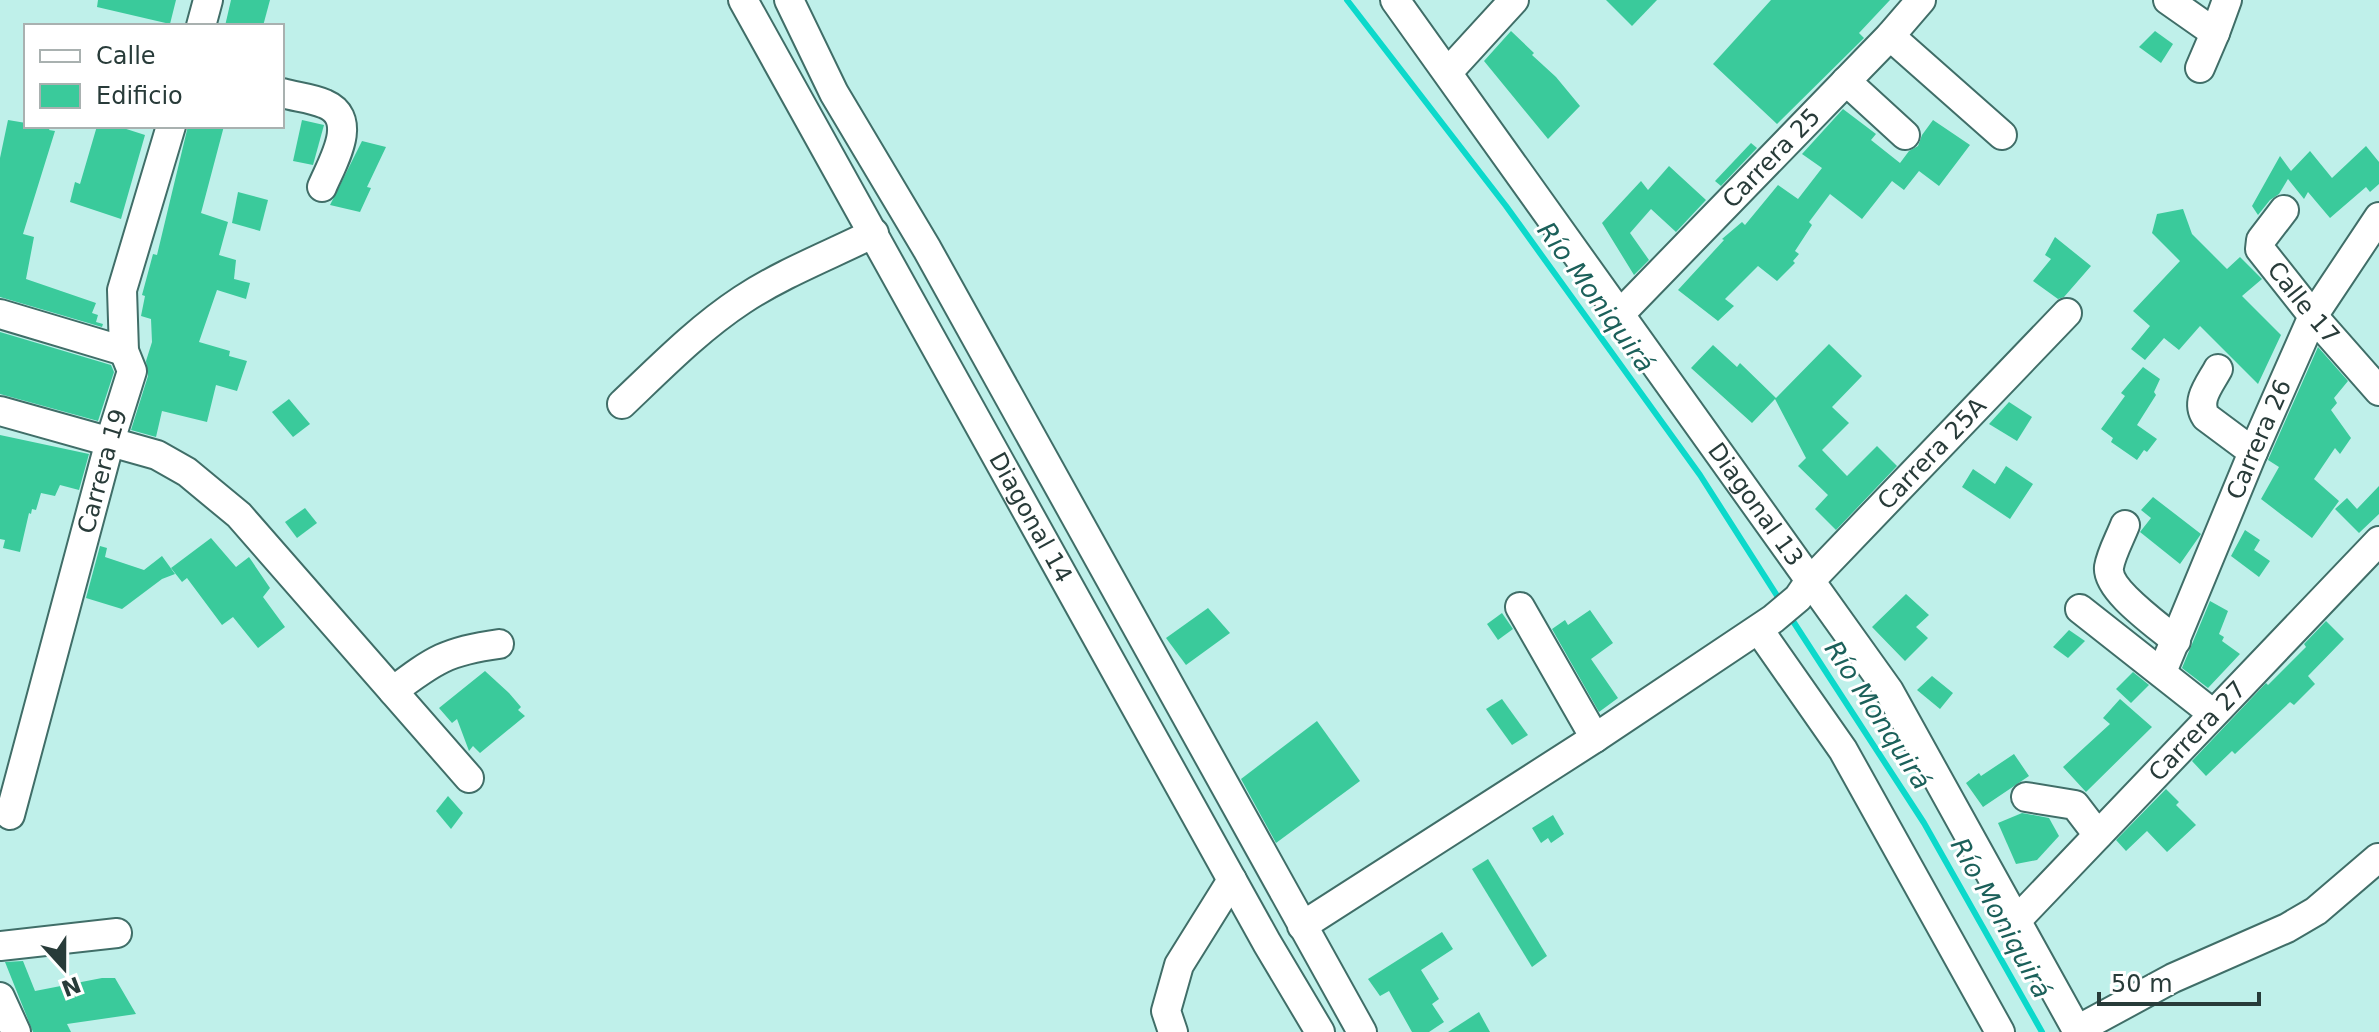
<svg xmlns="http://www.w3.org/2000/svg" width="2379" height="1032" font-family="'DejaVu Sans',sans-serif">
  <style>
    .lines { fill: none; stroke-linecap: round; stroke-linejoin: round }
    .stream { stroke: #0cd9cb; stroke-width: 6 }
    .building { fill: #3aca9b }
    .minor-casing { stroke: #406e68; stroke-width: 32 }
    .minor { stroke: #fff; stroke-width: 28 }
    .labels { text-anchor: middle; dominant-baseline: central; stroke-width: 6; stroke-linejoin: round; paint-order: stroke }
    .street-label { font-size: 24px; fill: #283b39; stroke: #fff }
    .water-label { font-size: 26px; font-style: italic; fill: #1b605a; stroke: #fff }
  </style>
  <rect width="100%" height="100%" fill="#bff0ea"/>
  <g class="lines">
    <g class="stream">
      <path d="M1347,0L1506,206L1700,475L1781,602"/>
      <path d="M1789,615L1924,823L2042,1032"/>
    </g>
  </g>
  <g class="building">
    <path d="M98,0H176L170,24L97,7Z"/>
    <path d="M231,0H270L263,26H225Z"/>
    <path d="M1606,0H1657L1632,26Z"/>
    <path d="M1771,0H1890L1859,33L1864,38L1777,124L1713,64Z"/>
    <path d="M1511,31L1534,53L1532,55L1556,77L1580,106L1548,139L1484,61Z"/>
    <path d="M2155,31L2173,44L2161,63L2139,47Z"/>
    <path d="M1843,109L1876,134L1871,140L1900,163L1909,151L1918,146L1922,135L1933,120L1970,145L1939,186L1919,171L1904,190L1892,181L1862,219L1830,194L1809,222L1812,225L1795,251L1799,254L1793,261L1795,263L1777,281L1758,266L1725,299L1734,306L1718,321L1678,290L1724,240L1722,239L1742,222L1745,225L1778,185L1798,199L1822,168L1802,154Z"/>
    <path d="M8,120L26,123V126H51L49,130L55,131L23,234L34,237L26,279L96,303L92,313L98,315L96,322L103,324L102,327L0,297V158Z"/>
    <path d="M302,120L324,125L313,165L293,161Z"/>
    <path d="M97,126H117L145,135L121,219L70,202L75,182L80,184Z"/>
    <path d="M188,126H224L201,213L228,222L219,255L236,260L234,279L250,283L246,299L217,290L199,342L230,351L229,356L247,361L237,391L216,385L207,422L162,411L156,437L131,430L148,376L146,361L152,342L151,319L141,316L145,296L142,295L153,254L157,255Z"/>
    <path d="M362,141L386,147L367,187L371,188L360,212L330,205Z"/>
    <path d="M1751,143L1757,148L1721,186L1715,181Z"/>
    <path d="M2366,146L2379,162V184L2370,192L2366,187L2330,218L2308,192L2304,199L2288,179L2279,194L2270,200L2258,215L2252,206L2280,156L2291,171L2310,151L2332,178Z"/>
    <path d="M1669,166L1706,200L1676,232L1651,209L1630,233L1649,260L1634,275L1602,223L1641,181L1648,190Z"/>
    <path d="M238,192L268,200L260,231L232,223Z"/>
    <path d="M2183,209L2192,234L2227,269L2240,257L2262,279L2242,296L2281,335L2258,384L2200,326L2179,350L2164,338L2145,360L2131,349L2150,326L2133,311L2180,261L2152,233L2157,214Z"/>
    <path d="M2055,237L2091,266L2064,297L2058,299L2033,281L2051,259L2045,255Z"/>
    <path d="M0,332L111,365L114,372L98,421L0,394Z"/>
    <path d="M1829,344L1862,376L1832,407L1849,423L1822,450L1847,476L1877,446L1897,466L1836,530L1815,509L1828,495L1798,466L1806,458L1775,399L1752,423L1691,368L1713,345L1737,367L1740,363L1776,398Z"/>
    <path d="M2318,347L2348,381L2334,398L2337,403L2331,410L2351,438L2340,454L2335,448L2314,479L2339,501L2312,538L2261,499L2279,467L2268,460Z"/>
    <path d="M2143,367L2160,379L2154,392L2156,395L2137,425L2157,439L2147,452L2144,450L2137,460L2111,442L2113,438L2101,429L2125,396L2121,393Z"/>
    <path d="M289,399L310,424L293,437L272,412Z"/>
    <path d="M2009,402L2032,417L2017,441L1989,424Z"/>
    <path d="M0,435L89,454L79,490L60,485L55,496L41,493L36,510L32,509L31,514L29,513L20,552L3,548L5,540L0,539Z"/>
    <path d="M2006,466L2033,484L2010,519L1962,487L1973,469L1995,484Z"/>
    <path d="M2379,486V514L2359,533L2335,509L2347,498L2357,509Z"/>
    <path d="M2153,497L2201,534L2180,564L2140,532L2151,518L2141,510Z"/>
    <path d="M305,508L317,523L297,538L285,522Z"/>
    <path d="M2245,530L2260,540L2254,550L2270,561L2259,577L2231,556Z"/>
    <path d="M211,538L236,567L249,557L270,588L263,597L285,627L258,648L233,617L222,625L187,578L182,582L171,568Z"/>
    <path d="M100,546L107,548L105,557L144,570L162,556L175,574L162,579L122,609L86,598Z"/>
    <path d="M1906,594L1929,615L1916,627L1928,638L1905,661L1872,627Z"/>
    <path d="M2210,601L2228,611L2219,634L2224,637L2222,641L2240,654L2208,688L2182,668Z"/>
    <path d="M1208,608L1230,633L1186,665L1166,638Z"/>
    <path d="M1590,610L1613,643L1591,659L1618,698L1599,712L1552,629L1565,620L1568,625Z"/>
    <path d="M1502,613L1513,629L1498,640L1487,624Z"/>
    <path d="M2326,621L2344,639L2308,676L2315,684L2294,705L2290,702L2235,754L2232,751L2206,776L2192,761L2266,683L2268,685L2306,647L2304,644Z"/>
    <path d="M2069,630L2085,641L2068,658L2053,647Z"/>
    <path d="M485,671L509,693L521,707L518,710L525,716L480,753L473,746L469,751L457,719L452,723L439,708Z"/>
    <path d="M2133,672L2149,685L2131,703L2116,689Z"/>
    <path d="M1932,676L1953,693L1940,709L1917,690Z"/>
    <path d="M1502,699L1528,735L1512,745L1486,709Z"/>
    <path d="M2120,699L2152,727L2086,792L2063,767L2110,724L2103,718Z"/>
    <path d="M1317,721L1360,781L1276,843L1241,779Z"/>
    <path d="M2014,754L2029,776L1983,807L1966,783L1979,773L1981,776Z"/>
    <path d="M2166,789L2179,802L2176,805L2196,825L2167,852L2147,831L2126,851L2116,840Z"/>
    <path d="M448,796L463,813L451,829L436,811Z"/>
    <path d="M2022,813L2049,818L2059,836L2037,860L2016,864L1998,823Z"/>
    <path d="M1553,815L1564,834L1551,843L1548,838L1541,843L1532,828Z"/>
    <path d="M1488,859L1547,956L1532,967L1472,869Z"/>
    <path d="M1442,932L1453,949L1421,970L1439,999L1432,1004L1444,1022L1429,1032H1412L1389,991L1380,996L1368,979Z"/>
    <path d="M23,961L35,991L102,978H115L136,1014L67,1024L71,1032H33L5,962Z"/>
    <path d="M1479,1012L1490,1032H1448Z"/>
  </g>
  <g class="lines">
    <g class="minor-casing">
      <g id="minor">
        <path id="s1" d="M743,0L1267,943L1320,1032"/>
        <path d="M789,0L834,93L927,249L1362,1032"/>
        <path id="s2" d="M1395,0L1889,691L2078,1032"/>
        <path d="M2168,0L2215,33L2227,0"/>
        <path d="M201,26L208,0"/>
        <path d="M1890,36L2002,135"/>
        <path d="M2200,68L2215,33"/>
        <path d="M1448,72L1514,0"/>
        <path d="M1846,81L1905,135"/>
        <path d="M282,93C296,97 312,98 325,104C360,119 332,163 322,187"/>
        <path id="s3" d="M2284,210L2261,240L2260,249L2313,316L2379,391"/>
        <path id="s4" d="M1621,313L1890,36L1921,0"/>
        <path d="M0,314L124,351"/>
        <path d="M2218,369C2210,384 2195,401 2206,417L2253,452"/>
        <path d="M622,404C661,367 698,329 742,300C783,273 830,255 874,233"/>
        <path d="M0,411L157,455L187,472L239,515L469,778"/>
        <path d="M2125,525C2120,538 2111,554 2109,567C2106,590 2159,626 2176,641"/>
        <path d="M1520,607L1595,738"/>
        <path d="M2080,609L2212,713"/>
        <path d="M1759,630L1843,750L2000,1032"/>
        <path id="s5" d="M2162,672L2253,452L2313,316L2379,217"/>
        <path d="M393,691C434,660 447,651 499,644"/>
        <path d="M2026,797L2075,805L2098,835"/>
        <path id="s6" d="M10,815L110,441L132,371L124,351L122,290L171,126"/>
        <path id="s7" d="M2015,922L2379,541"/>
        <path id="s8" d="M1302,926L1595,738L1773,619L1798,598L1809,582L2067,313"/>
        <path d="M0,946L117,933"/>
        <path d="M0,997L16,1032"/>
        <path d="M2077,1030L2173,978L2287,928L2316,911L2378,858"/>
        <path d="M1173,1032L1166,1011L1179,965L1232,880"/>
      </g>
    </g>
    <use href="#minor" class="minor"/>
  </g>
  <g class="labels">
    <g class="street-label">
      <text stroke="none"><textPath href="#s4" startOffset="216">Carrera 25</textPath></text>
      <text stroke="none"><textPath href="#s3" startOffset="116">Calle 17</textPath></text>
      <text stroke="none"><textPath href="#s5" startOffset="252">Carrera 26</textPath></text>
      <text stroke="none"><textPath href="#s8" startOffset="792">Carrera 25A</textPath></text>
      <text stroke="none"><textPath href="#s6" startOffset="356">Carrera 19</textPath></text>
      <text stroke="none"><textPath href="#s2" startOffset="620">Diagonal 13</textPath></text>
      <text stroke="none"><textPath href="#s1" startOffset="592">Diagonal 14</textPath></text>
      <text stroke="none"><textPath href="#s7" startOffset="264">Carrera 27</textPath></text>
    </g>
    <g class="water-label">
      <text transform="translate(1596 297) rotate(54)">Río Moniquirá</text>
      <text transform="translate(1878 715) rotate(57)">Río Monquirá</text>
      <text transform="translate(2001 918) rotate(61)">Río Moniquirá</text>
    </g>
  </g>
  <rect x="24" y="24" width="260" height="104" fill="#ffffff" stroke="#a9b1b0" stroke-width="2"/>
  <rect x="40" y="50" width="40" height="12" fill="#ffffff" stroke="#a9b1b0" stroke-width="2"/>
  <text x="96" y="64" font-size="24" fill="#283b39">Calle</text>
  <rect x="40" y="84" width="40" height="24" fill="#3aca9b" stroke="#a9b1b0" stroke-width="2"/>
  <text x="96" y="104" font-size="24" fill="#283b39">Edificio</text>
  <g transform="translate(64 968) rotate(159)" stroke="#ffffff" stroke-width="6" paint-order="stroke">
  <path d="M0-6L14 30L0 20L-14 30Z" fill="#283b39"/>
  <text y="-12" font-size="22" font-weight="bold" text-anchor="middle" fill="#283b39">N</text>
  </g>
  <path d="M2099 992v12h160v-12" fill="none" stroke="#283b39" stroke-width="4"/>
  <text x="2111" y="992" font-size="24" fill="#283b39" stroke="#ffffff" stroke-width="6" paint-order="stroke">50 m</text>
</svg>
